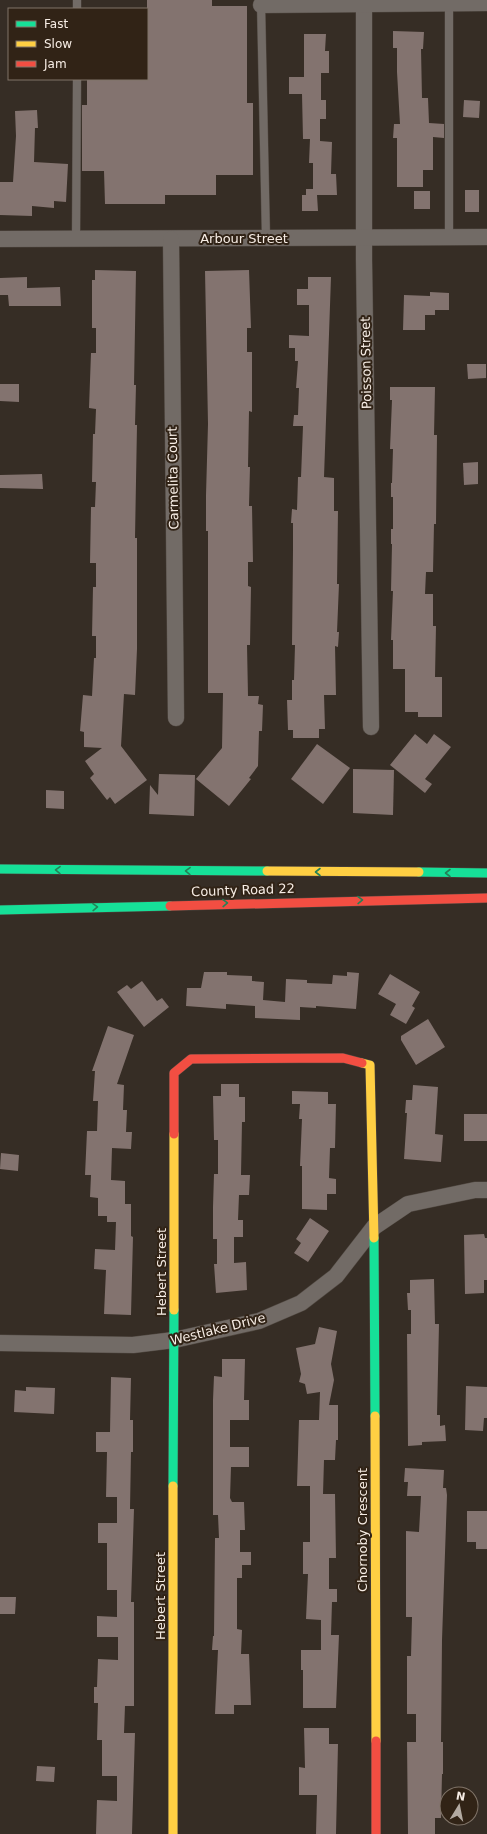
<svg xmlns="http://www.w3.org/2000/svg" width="487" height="1834" font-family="'DejaVu Sans',sans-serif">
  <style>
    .building { fill: #83736f }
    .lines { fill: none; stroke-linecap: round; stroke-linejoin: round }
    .lane-casing { stroke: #514942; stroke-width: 9 }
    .street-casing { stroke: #514942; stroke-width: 17 }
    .fast-casing { stroke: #514942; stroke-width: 10 }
    .slow-casing { stroke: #514942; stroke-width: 10 }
    .jam-casing { stroke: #514942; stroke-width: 10 }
    .lane { stroke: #726b66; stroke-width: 8 }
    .street { stroke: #726b66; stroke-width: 16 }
    .fast { stroke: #16e098; stroke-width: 9 }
    .slow { stroke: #ffcf43; stroke-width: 9 }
    .jam { stroke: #f24e42; stroke-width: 9 }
    .oneway { stroke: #248257 }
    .labels { text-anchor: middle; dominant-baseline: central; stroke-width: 4; stroke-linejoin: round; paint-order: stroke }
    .street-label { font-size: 13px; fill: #f7ede5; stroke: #312316 }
  </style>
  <rect width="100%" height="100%" fill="#362d25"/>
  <g class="building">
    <path d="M147,0H212V6H247V103H253V175H216V195H165V204H105L104,171H82V105H87V79H147Z"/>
    <path d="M393,31L424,32L423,49H421L422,98H428L429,123L444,124V138L433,137V170H423V187H397V138H393L394,124H400L397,72V48H393Z"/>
    <path d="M304,34H326L325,51H329V73H321V100H326V119H320V141L332,142L331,174H336L337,195H317L318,211H302V195H306V189H313V163H309L310,139H303L302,94H289V77H304Z"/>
    <path d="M464,100L480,101L479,118L463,117Z"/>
    <path d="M37,110L38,128H35L34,162L68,164L66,202L54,201V208L32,206V216L0,215V182H13L16,136L15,111Z"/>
    <rect x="465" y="190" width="14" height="22"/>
    <rect x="414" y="191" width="16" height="18"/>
    <path d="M95,270L136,271L134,385H136L135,425H137L135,538H137V649L135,695L124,694L121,746L147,780L115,804L110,797L107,800L90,778L94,774L85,761L102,748L84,747V732L80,731L83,695L92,696L94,658H96V636H92L93,587H96V563H90L91,507H95L96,482H92L93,434H95L96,409L89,408L91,353H96V328H92V280H95Z"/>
    <path d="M249,270L251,328H247V352H252V412L249,411L248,467H250L249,506H252L253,562H248V586L251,587L250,645H247L248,696H259L258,704L263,705L262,731H259L258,766L249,778L251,779L229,806L196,779L222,748L223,693H208V531H206V495L208,424L205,271Z"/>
    <path d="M27,277V288L60,287L61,306H9L8,295H0V278Z"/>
    <path d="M308,277H331L324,477L334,478V511H338L337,584H339L337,632H339L338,647L335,646L336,695H324L325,729H319V738H293V730H288L287,700H292V680H294L295,645H292L293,550V523H291L292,509L297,510L298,477H301L303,426H293L294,415H298L299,388H296L298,361H295V348H289V335L309,336V305H297V289H308Z"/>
    <path d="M430,292L449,293V310H435V315H425V330H403L404,295L430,296Z"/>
    <path d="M467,364H486V378L468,379Z"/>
    <path d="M0,384H19V402L0,401Z"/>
    <path d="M390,387H435L434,435H437L436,524H434L433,572H426L425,594H433V626H436L435,677H442V717H418V712H405V669H393V640H391L393,591H391L392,544H391V529H393V497H391V483H392L393,449H390L392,400H390Z"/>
    <path d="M478,462V484L464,485L463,463Z"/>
    <path d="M42,474L43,489L0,488V475Z"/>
    <path d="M415,734L427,744L434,734L451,747L425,779L432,784L425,793L390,765Z"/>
    <path d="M317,744L350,768L323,804L291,779Z"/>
    <path d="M353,769L394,770L393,815L353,813Z"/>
    <path d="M159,774L195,775L194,816L149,814L150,785L158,795Z"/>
    <path d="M46,790L64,791V809L46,808Z"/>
    <path d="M204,972H227V975L252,976V981L264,982L263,1000L285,1002L286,979L307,980V983L332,984L333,975L347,976V972L359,973L356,1009L316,1006V1008L300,1007V1020L255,1018V1006L226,1004V1009L186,1006L187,988H201Z"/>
    <path d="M390,974L420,992L412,1006L415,1008L406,1024L390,1015L396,1004L378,994Z"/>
    <path d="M142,981L157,1001L162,998L169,1007L144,1027L117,992L127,985L131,989Z"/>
    <path d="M428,1019L445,1047L416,1065L401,1040V1036Z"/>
    <path d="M108,1026L134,1035L117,1084L124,1085L123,1110H127L126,1132H132L131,1149L112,1148L111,1180L125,1181V1204H131V1236L133,1237L131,1315L104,1314L106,1270L94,1269L95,1249L115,1250L116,1222H107V1216H98V1198L90,1197L91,1175H85L87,1131H97L98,1101H93L95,1071H92Z"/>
    <path d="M221,1084H239V1097H245V1122H242L241,1175H250L249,1195H239L238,1220H243V1237H234V1263L246,1262L247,1290L216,1293L214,1264H217V1239H213V1207L214,1174H218V1140H214L213,1096H221Z"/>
    <path d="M413,1085L438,1087L435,1134L443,1135L441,1162L404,1159L407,1113H405L406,1100H412Z"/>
    <path d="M292,1091L328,1092V1104H336L335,1148H330L329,1178L336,1179V1194H327V1210L302,1209V1166H300L302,1119H299L300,1104H292Z"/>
    <rect x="464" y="1114" width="23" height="27"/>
    <path d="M1,1153L19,1155L18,1171L0,1169Z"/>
    <path d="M310,1218L329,1231L308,1262L294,1253L301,1243L296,1239Z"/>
    <path d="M484,1234L485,1238H487V1280H484V1293L465,1294L464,1235Z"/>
    <path d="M434,1279L435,1324H439L437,1415H440V1426L445,1425L446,1441L422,1442V1445L408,1446L407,1334H411V1310H408L407,1293H410V1280Z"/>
    <path d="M319,1327L337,1331L331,1364L334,1380L329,1405H338V1440H336L335,1460H324L323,1494H335L336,1558H329V1589H337V1602H332L331,1635H339L336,1708H303V1670H301V1650H321V1620L306,1619L308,1574H303V1542H310V1486H297L299,1420H319L320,1392L307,1394L305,1384L299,1382L301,1374L296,1348L315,1344Z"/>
    <path d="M222,1359H245L244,1400H249V1420H230V1447H249V1467H231L230,1498L232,1502H244L245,1530H240V1552H251V1565H242V1578H237V1629L242,1630L241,1654H249L251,1705H234V1714H215L218,1650H212L213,1636H214L215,1538H219L218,1515H213V1400L214,1376L222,1377Z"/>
    <path d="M111,1377L131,1378L130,1420H133V1452H131L130,1509H134L131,1602H134V1706H125L124,1733H135L132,1834H96L97,1800L117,1801V1776H102V1740H97L98,1703H94V1687H97L98,1659L118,1660V1637H97V1616L117,1617V1590H107V1543H98V1523H117V1497H106L107,1452H96V1432H110Z"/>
    <path d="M466,1386L487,1387V1418H484L483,1431L465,1430Z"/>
    <path d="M26,1387L55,1388L54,1414L14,1412L15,1390L26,1391Z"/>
    <path d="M405,1468L444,1470L443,1488H446L447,1495L442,1640L441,1742H443V1774H442L441,1818H435V1834H408L407,1742H416V1714H407V1656H411L412,1617H406V1531L419,1532L421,1496H407L408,1482H404Z"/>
    <path d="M467,1511H487V1549H476V1542H467Z"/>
    <path d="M0,1597H16L15,1614H0Z"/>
    <path d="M304,1728H329V1744H338L336,1834H316L317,1795H299V1767L305,1768Z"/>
    <path d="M37,1766L55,1767L54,1782L36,1781Z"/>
  </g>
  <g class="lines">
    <g class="lane-casing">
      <g id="lane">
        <path d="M261,3L266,238"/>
        <path d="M449,3V237"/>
        <path d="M77,9V0"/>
        <path d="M76,239L77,79"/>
      </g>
    </g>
    <g class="street-casing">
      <g id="street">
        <path d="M364,0V260L371,727"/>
        <path d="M261,5L487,3"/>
        <path d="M0,239L487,237"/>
        <path d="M171,239L176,718"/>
        <path d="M0,1343L133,1345L174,1340L259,1321L301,1303L336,1276L374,1227L408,1204L475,1190H487"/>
      </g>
    </g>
    <g class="fast-casing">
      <g id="fast">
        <path d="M0,869L267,871"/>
        <path d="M419,872L487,873"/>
        <path d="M0,910L170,906"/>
        <path d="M374,1238L375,1416"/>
        <path d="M173,1486L174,1310"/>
      </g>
    </g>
    <g class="slow-casing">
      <g id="slow">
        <path d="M267,871L419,872"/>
        <path d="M362,1063L370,1065L374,1238"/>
        <path d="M174,1310V1134"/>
        <path d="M375,1416L376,1741"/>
        <path d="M173,1834V1486"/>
      </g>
    </g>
    <g class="jam-casing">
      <g id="jam">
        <path d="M170,906L487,898"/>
        <path d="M174,1134V1073L191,1059L343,1058L362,1063"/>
        <path d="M376,1741V1834"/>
      </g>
    </g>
    <use href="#lane" class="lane"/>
    <use href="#street" class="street"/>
    <use href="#fast" class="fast"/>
    <use href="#slow" class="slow"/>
    <use href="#jam" class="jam"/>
  </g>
  <defs><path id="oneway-chevron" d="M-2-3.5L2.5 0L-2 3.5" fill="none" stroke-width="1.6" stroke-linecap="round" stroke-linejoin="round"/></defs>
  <g class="oneway">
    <use href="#oneway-chevron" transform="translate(58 870) rotate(-179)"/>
    <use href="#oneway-chevron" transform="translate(188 871) rotate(-179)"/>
    <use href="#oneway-chevron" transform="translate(318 872) rotate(-180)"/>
    <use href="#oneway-chevron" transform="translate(448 873) rotate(180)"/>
    <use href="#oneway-chevron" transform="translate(360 900) rotate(-1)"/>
    <use href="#oneway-chevron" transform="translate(225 903) rotate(-2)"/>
    <use href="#oneway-chevron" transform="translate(95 907) rotate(-2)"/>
  </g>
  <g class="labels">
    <g class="street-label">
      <text x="244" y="238">Arbour Street</text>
      <text transform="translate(366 363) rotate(-91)">Poisson Street</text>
      <text transform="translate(173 478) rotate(-91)">Carmelita Court</text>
      <text transform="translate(243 890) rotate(-2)">County Road 22</text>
      <text transform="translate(161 1272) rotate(-90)">Hebert Street</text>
      <text transform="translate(218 1329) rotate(-14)">Westlake Drive</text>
      <text transform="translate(362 1530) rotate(-90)">Chornoby Crescent</text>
      <text transform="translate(160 1596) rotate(-90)">Hebert Street</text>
    </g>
  </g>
  <rect x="8" y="8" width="140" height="72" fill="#312316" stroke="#807469"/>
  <rect x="16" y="21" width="20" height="6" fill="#16e098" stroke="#807469"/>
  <text x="44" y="28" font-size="12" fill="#f7ede5">Fast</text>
  <rect x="16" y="41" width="20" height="6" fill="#ffcf43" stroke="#807469"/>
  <text x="44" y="48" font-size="12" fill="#f7ede5">Slow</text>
  <rect x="16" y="61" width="20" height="6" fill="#f24e42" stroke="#807469"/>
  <text x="44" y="68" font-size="12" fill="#f7ede5">Jam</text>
  <g transform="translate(459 1806) rotate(10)"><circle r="19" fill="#312316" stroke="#807469"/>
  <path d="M0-3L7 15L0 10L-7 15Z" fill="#b3aaa2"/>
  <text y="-6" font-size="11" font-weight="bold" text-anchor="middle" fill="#f7ede5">N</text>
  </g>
</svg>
